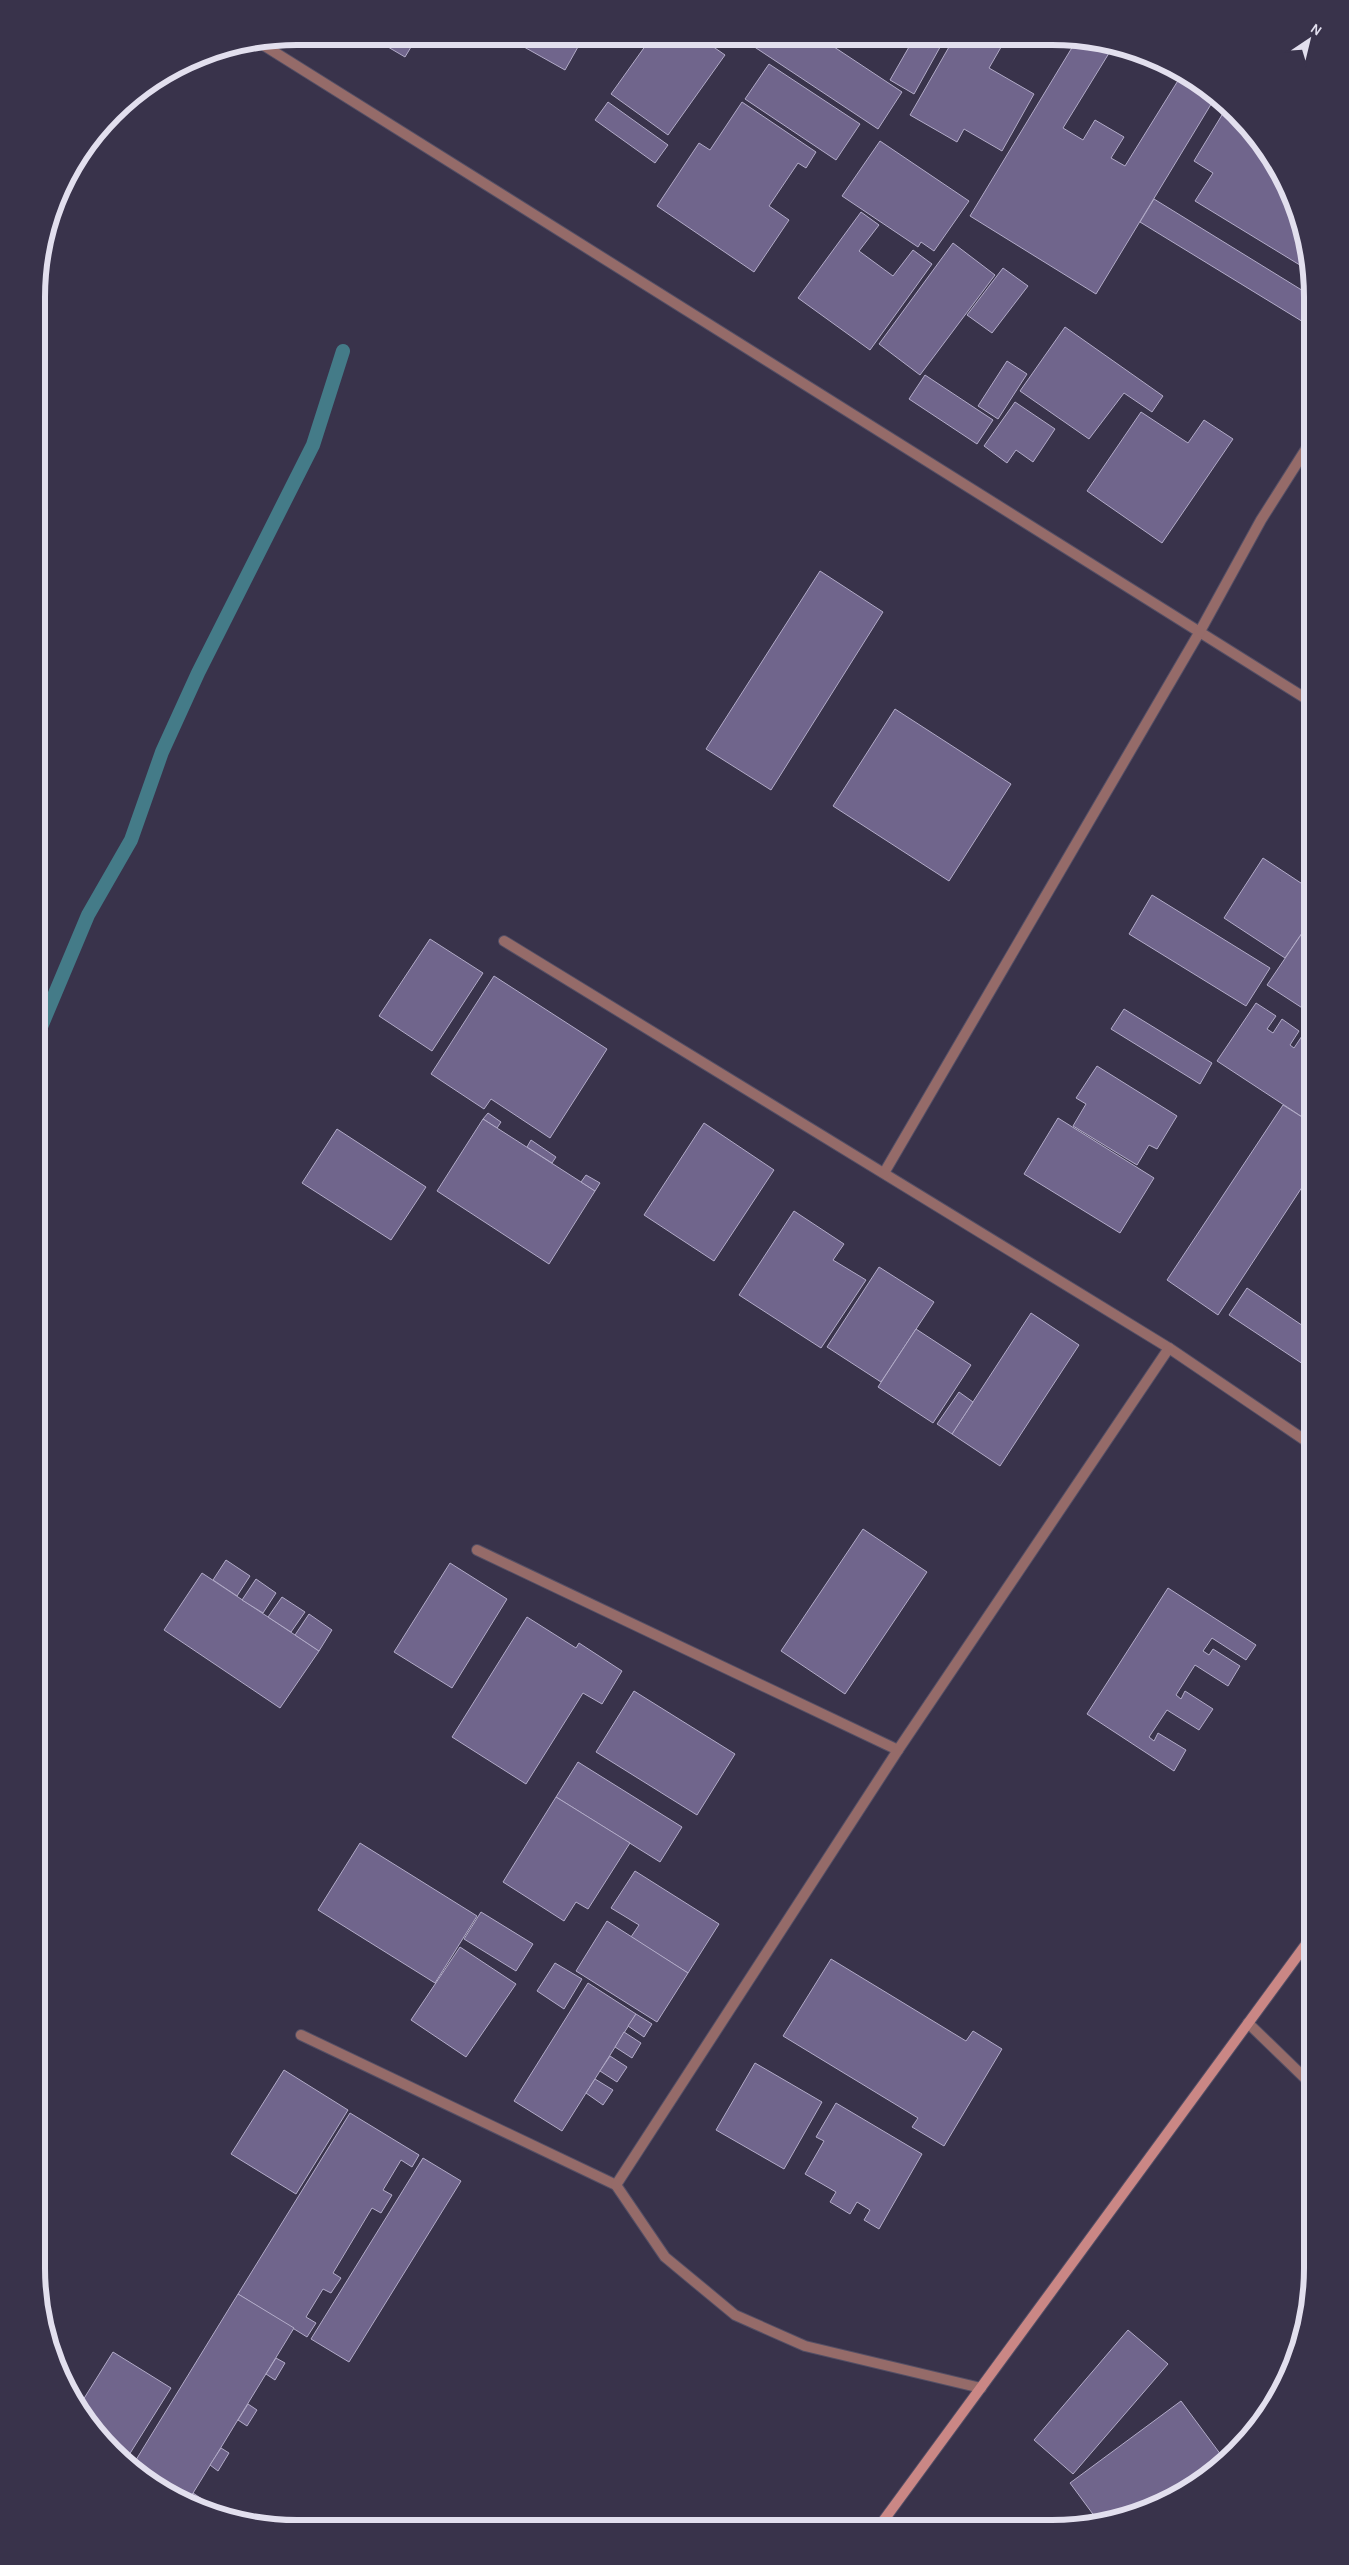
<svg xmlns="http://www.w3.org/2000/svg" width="1349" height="2565" font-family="Karla,sans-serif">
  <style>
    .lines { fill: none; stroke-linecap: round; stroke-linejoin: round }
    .stream { stroke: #447b88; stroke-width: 14 }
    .building { fill: #70658c; stroke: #b2abc8 }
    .lane-casing { stroke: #544f65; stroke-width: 12 }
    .street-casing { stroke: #544f65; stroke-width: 12 }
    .secondary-casing { stroke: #544f65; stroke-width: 12 }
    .lane { stroke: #956b69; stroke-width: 10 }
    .street { stroke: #956b69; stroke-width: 10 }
    .secondary { stroke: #ca8785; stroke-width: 10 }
    .rim { fill: none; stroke: #e2dfee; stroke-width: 6 }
  </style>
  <rect width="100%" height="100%" fill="#39334b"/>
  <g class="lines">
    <path class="stream" d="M38,1034L88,915L131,840L162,752L198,673L313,445L343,351"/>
  </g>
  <g class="building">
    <path d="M371,37H417L405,57Z"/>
    <path d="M508,38H583L565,70Z"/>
    <path d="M651,38L702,39L725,55L668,135L611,94Z"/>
    <path d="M758,39H822L902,92L878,129L753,46Z"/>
    <path d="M913,40H944L914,94L890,80Z"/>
    <path d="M953,40L1004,42L989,68L1034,94L1002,151L964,129L957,142L910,115Z"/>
    <path d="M1076,41H1103L1114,45L1063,128L1083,140L1095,120L1124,137L1111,158L1125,166L1179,79L1213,101L1096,294L970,216Z"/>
    <path d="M769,64L860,124L836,160L745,99Z"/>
    <path d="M608,102L668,145L655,163L595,120Z"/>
    <path d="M742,102L816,152L806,168L798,163L769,206L789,220L754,272L657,206L699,143L710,150Z"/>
    <path d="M1228,105L1269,152L1299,213L1308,270L1195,201L1213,173L1194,161Z"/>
    <path d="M880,141L969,201L934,251L921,242L918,247L842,196Z"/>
    <path d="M1154,199L1313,297V328L1140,222Z"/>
    <path d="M861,212L879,225L859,251L893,276L913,250L932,264L870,350L798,298Z"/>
    <path d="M953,243L995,275L920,375L879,344Z"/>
    <path d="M1003,268L1028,286L992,333L967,315Z"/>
    <path d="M1065,327L1163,396L1152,412L1124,393L1089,439L1020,391Z"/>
    <path d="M1007,361L1027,374L998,419L978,406Z"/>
    <path d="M925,375L993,420L977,444L909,399Z"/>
    <path d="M1015,402L1055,429L1033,462L1016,450L1007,463L984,446Z"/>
    <path d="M1141,412L1188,443L1204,420L1233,439L1162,543L1087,491Z"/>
    <path d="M820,571L883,612L771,790L706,749Z"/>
    <path d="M895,709L1011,784L949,881L833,806Z"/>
    <path d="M1263,858L1313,891V917L1285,958L1224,918Z"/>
    <path d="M1152,895L1270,968L1246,1006L1129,934Z"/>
    <path d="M1313,917V1015L1267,985Z"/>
    <path d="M430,939L483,973L432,1051L379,1016Z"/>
    <path d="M494,976L607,1049L550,1138L491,1099L484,1109L431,1074Z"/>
    <path d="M1256,1003L1276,1016L1267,1029L1273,1033L1282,1019L1299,1031L1290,1045L1294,1048L1304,1033L1313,1038V1049L1308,1056L1313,1060V1124L1217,1061Z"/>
    <path d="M1124,1009L1212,1063L1200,1084L1111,1029Z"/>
    <path d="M1097,1066L1177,1116L1157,1149L1149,1145L1137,1165L1073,1126L1086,1104L1076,1098Z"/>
    <path d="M1283,1105L1313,1124L1312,1172L1218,1315L1167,1280Z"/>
    <path d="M488,1113L501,1122L497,1128L483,1119Z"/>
    <path d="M1058,1118L1154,1178L1120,1233L1024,1174Z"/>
    <path d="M483,1119L595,1191L549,1264L437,1191Z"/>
    <path d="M704,1123L774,1170L714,1261L644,1215Z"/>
    <path d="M337,1129L426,1187L391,1240L302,1183Z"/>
    <path d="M531,1140L556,1157L552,1163L527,1147Z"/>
    <path d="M586,1175L600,1183L595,1191L581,1182Z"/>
    <path d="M794,1211L844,1244L833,1260L866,1280L821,1348L739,1295Z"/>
    <path d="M879,1267L934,1302L881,1382L827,1347Z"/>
    <path d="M1247,1288L1312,1332V1370L1229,1315Z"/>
    <path d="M1031,1313L1079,1345L1000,1466L952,1434Z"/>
    <path d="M916,1329L971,1365L933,1423L878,1387Z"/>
    <path d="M959,1392L973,1402L952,1434L937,1424Z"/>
    <path d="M863,1529L927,1572L845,1694L781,1651Z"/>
    <path d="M226,1560L250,1576L237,1596L213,1580Z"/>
    <path d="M450,1563L507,1599L452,1688L394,1652Z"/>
    <path d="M202,1573L319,1651L280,1708L164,1630Z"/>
    <path d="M256,1579L276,1593L263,1613L242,1600Z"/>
    <path d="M1168,1588L1256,1645L1246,1660L1212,1638L1203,1651L1209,1655L1213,1649L1240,1666L1228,1686L1195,1665L1176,1695L1181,1699L1185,1691L1213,1709L1199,1730L1167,1710L1149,1737L1154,1741L1158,1733L1186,1750L1174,1771L1087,1714Z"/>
    <path d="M282,1597L305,1612L291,1632L268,1617Z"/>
    <path d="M309,1614L332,1630L319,1651L295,1635Z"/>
    <path d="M527,1617L576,1648L579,1643L622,1671L602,1704L583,1693L526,1784L452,1737Z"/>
    <path d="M634,1691L735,1754L697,1815L596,1752Z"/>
    <path d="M578,1762L682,1827L660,1862L556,1797Z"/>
    <path d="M556,1797L630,1843L588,1909L576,1902L564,1921L503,1882Z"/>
    <path d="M360,1843L477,1916L435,1983L318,1910Z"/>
    <path d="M635,1871L719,1924L688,1973L631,1937L639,1925L611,1908Z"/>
    <path d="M481,1912L533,1944L516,1971L464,1939Z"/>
    <path d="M607,1921L688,1973L657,2022L576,1971Z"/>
    <path d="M460,1947L516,1984L466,2057L411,2020Z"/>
    <path d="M831,1959L966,2041L973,2031L1002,2049L944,2146L912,2127L918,2118L783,2036Z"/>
    <path d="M555,1963L582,1979L564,2009L537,1991Z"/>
    <path d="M588,1983L636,2014L562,2131L514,2101Z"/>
    <path d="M636,2014L652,2024L644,2037L628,2026Z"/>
    <path d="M624,2032L641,2043L632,2058L615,2047Z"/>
    <path d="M610,2056L627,2067L617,2082L600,2071Z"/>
    <path d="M755,2063L822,2102L784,2169L716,2130Z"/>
    <path d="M284,2070L348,2110L296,2194L231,2154Z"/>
    <path d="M595,2079L613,2090L603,2105L586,2093Z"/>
    <path d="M836,2103L922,2154L879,2229L864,2220L870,2210L857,2202L850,2214L830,2202L836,2192L805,2174L824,2141L816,2137Z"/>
    <path d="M350,2113L419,2155L412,2167L401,2160L383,2190L392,2195L381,2213L372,2208L333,2273L341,2278L331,2293L323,2289L306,2317L316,2323L307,2337L238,2294Z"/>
    <path d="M423,2158L461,2181L349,2362L311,2339Z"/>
    <path d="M238,2294L294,2328L187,2503L131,2468Z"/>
    <path d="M1128,2330L1168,2364L1073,2474L1034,2440Z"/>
    <path d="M113,2352L171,2388L129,2455L103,2439L78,2408Z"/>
    <path d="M276,2358L285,2363L275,2380L266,2374Z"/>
    <path d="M1181,2401L1224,2459L1175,2496L1136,2515L1098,2521L1070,2483Z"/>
    <path d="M248,2404L257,2410L247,2426L238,2420Z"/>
    <path d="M221,2448L229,2453L218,2471L210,2465Z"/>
    <path d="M1225,2458L1197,2485L1175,2496L1224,2459Z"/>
    <path d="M193,2493L202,2499L198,2507L187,2503Z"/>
  </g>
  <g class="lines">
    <g class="lane-casing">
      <path id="lane" d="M1248,2023L1312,2085"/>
    </g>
    <g class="street-casing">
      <g id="street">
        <path d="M260,43L1313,703"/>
        <path d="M504,941L1169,1348L1312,1445"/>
        <path d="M884,1173L1199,633L1261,520L1313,438"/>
        <path d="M477,1550L898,1750"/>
        <path d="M301,2035L616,2185L665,2257L735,2315L805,2346L981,2388"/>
        <path d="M616,2185L898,1750L1169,1348"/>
      </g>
    </g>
    <g class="secondary-casing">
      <path id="secondary" d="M878,2528L1312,1936"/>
    </g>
    <use href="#lane" class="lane"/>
    <use href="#street" class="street"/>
    <use href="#secondary" class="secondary"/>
  </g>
  <path d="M0 0H1349V2565H0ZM297 45H1052A252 252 0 0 1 1304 297V2268A252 252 0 0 1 1052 2520H297A252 252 0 0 1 45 2268V297A252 252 0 0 1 297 45Z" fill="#39334b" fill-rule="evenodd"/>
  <path class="rim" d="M297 45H1052A252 252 0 0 1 1304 297V2268A252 252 0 0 1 1052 2520H297A252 252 0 0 1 45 2268V297A252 252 0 0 1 297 45Z"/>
  <g transform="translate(1309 40) rotate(35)" stroke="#39334b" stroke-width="4" paint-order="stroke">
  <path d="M0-4L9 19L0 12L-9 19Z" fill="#e2dfee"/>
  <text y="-8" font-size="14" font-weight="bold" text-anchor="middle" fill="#e2dfee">N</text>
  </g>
</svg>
